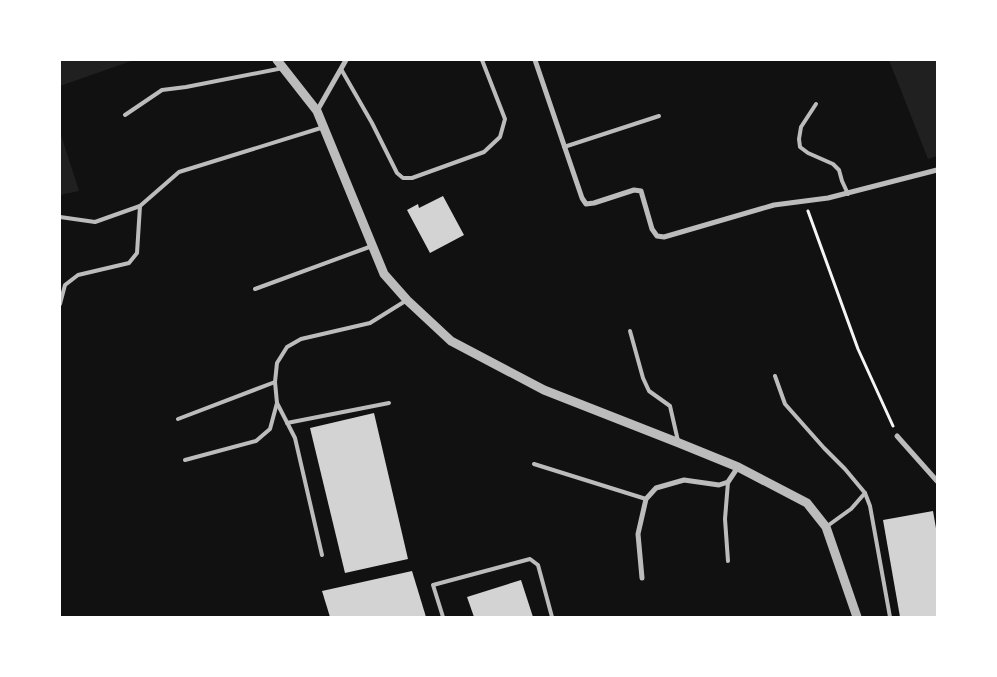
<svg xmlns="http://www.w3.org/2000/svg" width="997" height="677" font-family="'IBM Plex Sans',sans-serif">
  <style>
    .green { fill: #202020 }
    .building { fill: #d3d3d3 }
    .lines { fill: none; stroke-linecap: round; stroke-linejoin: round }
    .path { stroke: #f5f5f5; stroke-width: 3 }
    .service { stroke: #bcbcbc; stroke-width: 4 }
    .minor { stroke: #bcbcbc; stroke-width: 5 }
    .tertiary { stroke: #bcbcbc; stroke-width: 9 }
  </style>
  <rect width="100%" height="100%" fill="#111"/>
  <g class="green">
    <path d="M60 60H134L60 86Z"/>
    <path d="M889 60H937V156L928 159Z"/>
    <path d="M60 132 79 191 60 195Z"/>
  </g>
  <g class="building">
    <path d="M443 196 464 235 430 253 407 210 418 204 419 208Z"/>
    <path d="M374 413 408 559 345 573 310 428Z"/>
    <path d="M933 511 937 534V617H900L883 520Z"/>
    <path d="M412 571 426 617H330L322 591Z"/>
    <path d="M521 580 533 617H474L467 597Z"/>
  </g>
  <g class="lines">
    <path class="path" d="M808 211 858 349 893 426"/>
    <g class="service">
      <path d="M341 69 372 123 397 173 403 178H412L484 152 500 137 505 119 482 60"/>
      <path d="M816 104 801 127 799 139 800 147 808 153 833 164 839 170 842 181 848 194"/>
      <path d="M125 115 162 90 186 87 283 68"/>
      <path d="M564 147 659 116"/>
      <path d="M60 217 95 222 140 206 179 172 324 127"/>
      <path d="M255 289 372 246"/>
      <path d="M60 304 65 285 78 275 129 263 137 253 140 206"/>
      <path d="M630 331 643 378 649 391 670 406 678 441"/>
      <path d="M775 376 785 404 824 448 845 469 865 493 851 509 826 527"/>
      <path d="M277 403 295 438 322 555"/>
      <path d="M178 419 275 382"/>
      <path d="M287 423 389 403"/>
      <path d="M185 460 256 441 270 429 277 403 275 382 277 363 287 347 301 339 370 323 407 300"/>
      <path d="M534 464 646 499"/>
      <path d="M728 482 725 519 728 561"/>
      <path d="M865 493 870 506 890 617"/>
      <path d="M443 617 433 585 530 559 538 565 552 617"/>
    </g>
    <g class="minor">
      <path d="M535 60 582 198 586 204 594 203 634 190 641 191 652 229 657 236 664 237 774 205 828 198 937 170"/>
      <path d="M317 111 346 60"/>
      <path d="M897 436 937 481"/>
      <path d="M642 578 638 534 646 499 656 488 684 480 719 485 728 482 738 467"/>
    </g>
    <path class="tertiary" d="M277 60 317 111 384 274 407 300 451 341 544 390 679 443 738 467 807 503 826 527 857 617"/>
  </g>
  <rect width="997" height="677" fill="none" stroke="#ffffff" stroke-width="122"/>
</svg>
